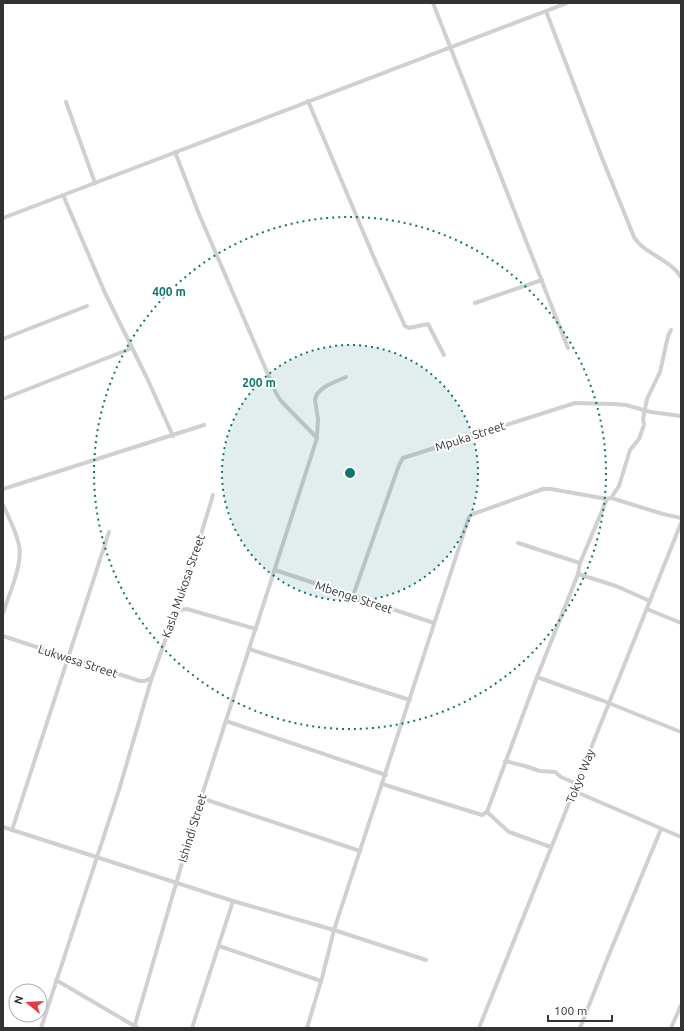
<svg xmlns="http://www.w3.org/2000/svg" width="684" height="1031" font-family="Ubuntu,sans-serif">
  <style>
    .lines { fill: none; stroke-linecap: round; stroke-linejoin: round }
    .minor { stroke: #d0d0d0; stroke-width: 4 }
    .ring { fill: none; stroke: #0f766e; stroke-width: 2; stroke-dasharray: 2 4 }
    .labels { text-anchor: middle; dominant-baseline: central; stroke-width: 4; stroke-linejoin: round; paint-order: stroke }
    .street-label { font-size: 12px; fill: #333; stroke: #fff }
    .centre { fill: #0f766e; stroke: #fff; stroke-width: 2 }
    .ring-label { font-size: 12px; text-anchor: middle; font-weight: bold; fill: #0f766e; stroke: #fff; stroke-width: 4; stroke-linejoin: round; paint-order: stroke }
  </style>
  <rect width="100%" height="100%" fill="#fff"/>
  <g class="lines">
    <g class="minor">
      <path d="M433 3 568 348"/>
      <path d="M546 11 602 158 634 237C643 253 670 259 681 277"/>
      <path d="M308 101 375 260 405 326 409 328 428 324 444 355"/>
      <path d="M66 102 95 183"/>
      <path d="M63 195 105 293 147 378 173 436"/>
      <path d="M3 218 567 3"/>
      <path d="M475 303 542 280"/>
      <path d="M3 339 87 306"/>
      <path d="M3 399 132 348"/>
      <path d="M317 437 318 419 315 400 317 394 322 389 328 385 346 377"/>
      <path d="M3 489 204 425"/>
      <path d="M611 498 619 486 630 450 639 439 644 425 643 419 647 399 660 372 668 336 671 330"/>
      <path d="M3 505C9 518 16 531 19 545 23 565 9 594 3 613"/>
      <path d="M518 543 580 563"/>
      <path d="M275 570 434 623"/>
      <path d="M578 574 616 586 650 601"/>
      <path d="M353 596 399 465 403 458 575 403 614 404 626 405 651 412 681 416"/>
      <path d="M647 609 681 623"/>
      <path d="M178 610 187 609 256 629"/>
      <path d="M3 636 140 681H145L151 678"/>
      <path d="M249 649 410 700"/>
      <path d="M537 677 601 700 681 732"/>
      <path d="M226 721 386 775"/>
      <path d="M505 761 525 766 540 771 555 772 561 777 577 784"/>
      <path d="M382 784 482 815 487 812 537 677 578 574 580 563 607 499"/>
      <path d="M574 791 681 837"/>
      <path d="M201 798 360 851"/>
      <path d="M487 812 509 832 551 847"/>
      <path d="M3 827 233 901 334 930 426 960"/>
      <path d="M12 830 109 532"/>
      <path d="M219 946 321 981"/>
      <path d="M56 980 138 1028"/>
      <path d="M41 1028 119 790 152 677 174 616 178 610 213 495"/>
      <path d="M134 1028 201 798 317 438 281 401 276 393 199 214 175 152"/>
      <path d="M192 1028 233 901"/>
      <path d="M307 1028 322 978 334 930 469 517 473 514 543 489H551L607 499 611 498 663 514 681 518"/>
      <path d="M479 1028 681 523"/>
      <path d="M580 1028 608 957 661 829"/>
      <path d="M671 1028 681 1005"/>
    </g>
  </g>
  <circle cx="350" cy="473" r="128" fill="#0f766e" fill-opacity=".12"/>
  <g class="ring">
    <circle cx="350" cy="473" r="128"/>
    <circle cx="350" cy="473" r="256"/>
  </g>
  <g class="labels">
    <g class="street-label">
      <text transform="translate(470 436) rotate(-18)">Mpuka Street</text>
      <text transform="translate(183 586) rotate(-71)">Kasla Mukosa Street</text>
      <text transform="translate(354 597) rotate(18)">Mbenge Street</text>
      <text transform="translate(78 661) rotate(18)">Lukwesa Street</text>
      <text transform="translate(580 776) rotate(-68)">Tokyo Way</text>
      <text transform="translate(192 828) rotate(-73)">Ishindi Street</text>
    </g>
  </g>
  <circle cx="350" cy="473" r="6" class="centre"/>
  <g class="ring-label">
    <text x="169" y="296">400 m</text>
    <text x="259" y="387">200 m</text>
  </g>
  <rect width="684" height="1031" fill="none" stroke="#333333" stroke-width="8"/>
  <g transform="translate(28 1003) rotate(288)"><circle r="19" fill="#ffffff" stroke="#adadad"/>
  <path d="M0-3L7 15L0 10L-7 15Z" fill="#e63946"/>
  <text y="-6" font-size="11" font-weight="bold" text-anchor="middle" fill="#333333">N</text>
  </g>
  <path d="M548 1015v6h64v-6" fill="none" stroke="#333333" stroke-width="2"/>
  <text x="554" y="1015" font-size="12" fill="#333333" stroke="#ffffff" stroke-width="3" paint-order="stroke">100 m</text>
</svg>
